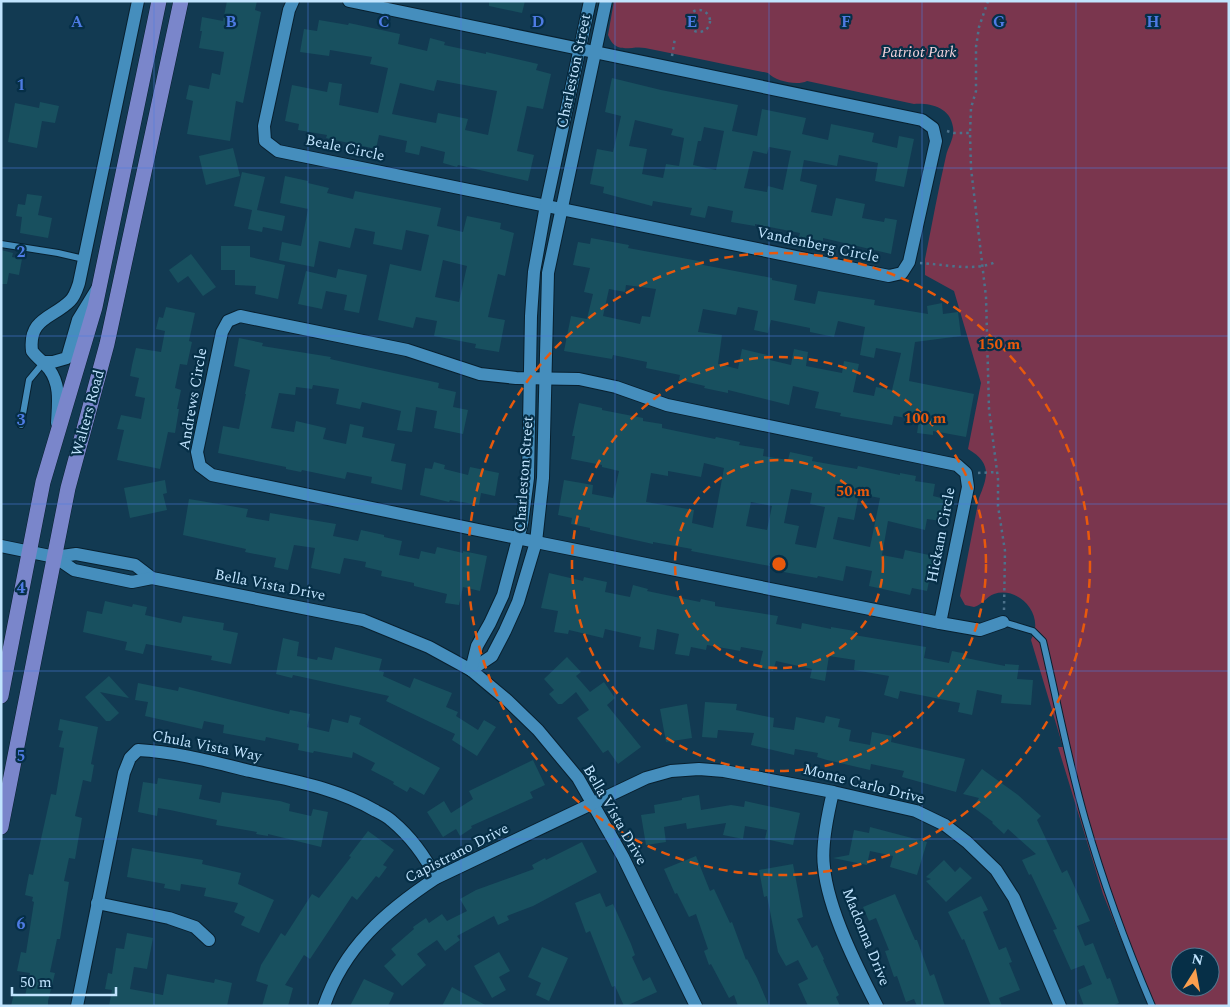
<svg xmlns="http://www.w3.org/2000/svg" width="1230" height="1007" font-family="Spectral,serif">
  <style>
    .green { fill: #7a364e; fill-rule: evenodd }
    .building { fill: #18505f; fill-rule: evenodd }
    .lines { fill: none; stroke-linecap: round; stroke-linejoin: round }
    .lane-casing { stroke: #08202f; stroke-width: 8 }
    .street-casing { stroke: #08202f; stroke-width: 14 }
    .primary-casing { stroke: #08202f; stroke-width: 16 }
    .path { stroke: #4c728b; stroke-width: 2.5; stroke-dasharray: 2.5 4; stroke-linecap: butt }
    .lane { stroke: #458ebd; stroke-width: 6 }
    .street { stroke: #458ebd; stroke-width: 12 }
    .primary { stroke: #7a86cb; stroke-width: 15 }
    .grid { fill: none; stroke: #4e7be3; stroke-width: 1; stroke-opacity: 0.55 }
    .ring { fill: none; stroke: #e8590c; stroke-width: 2.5; stroke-dasharray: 9 6 }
    .labels { text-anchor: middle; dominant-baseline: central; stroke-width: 4.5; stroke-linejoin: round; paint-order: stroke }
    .park-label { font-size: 15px; font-style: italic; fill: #f2d2db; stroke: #062f47 }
    .street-label { font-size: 15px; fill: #c1e4fe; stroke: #062f47 }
    .grid-label { font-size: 16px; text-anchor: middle; font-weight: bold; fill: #4e7be3; stroke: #062f47; stroke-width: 4.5; stroke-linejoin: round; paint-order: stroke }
    .centre { fill: #e8590c; stroke: #062f47; stroke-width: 2.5 }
    .ring-label { font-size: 15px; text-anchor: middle; font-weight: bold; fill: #e8590c; stroke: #062f47; stroke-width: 4.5; stroke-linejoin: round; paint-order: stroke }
  </style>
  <rect width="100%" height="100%" fill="#123a52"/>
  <path class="green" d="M614 1H1229V1006H1148L1103 894 1058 747H1063L1031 640C1032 637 1035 633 1035 629 1038 607 1015 587 994 594 986 597 982 605 974 607L965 605 960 596 979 498C988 476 992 463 968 449L981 383 954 291 925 275V259C932 225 938 190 946 156 948 146 955 138 953 127 950 107 930 103 914 104L807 81C797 86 775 81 768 73 727 65 686 56 645 48 636 46 626 50 618 47 613 45 610 40 608 35ZM1180 957H1210V987H1180Z"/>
  <g class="building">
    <path d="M227 1H257L255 10 261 12 243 103 236 101 230 141 187 134 193 101 186 99 189 85 209 89 212 73 220 75 224 52 199 48 202 31H200L202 17 223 21Z"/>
    <path d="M489 1H525L522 13 489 6Z"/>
    <path d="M319 20 348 25 349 23 400 34 398 44 427 51 430 38 445 42 444 45 486 54V52L538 64 536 70 551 74 543 109 527 106 517 151 534 155 528 181 458 165 457 167 443 163 445 152 421 146 419 155 405 152 407 141 379 135 376 149 326 138 327 135 298 130 299 124 285 121 292 85 327 92 329 82 342 84 339 105 378 113 388 68 370 64 372 57 330 50 329 56 300 52 304 29 317 31ZM437 80 497 91 488 135 465 130 468 119 438 113 436 123 392 114 400 83 434 91Z"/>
    <path d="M612 78 661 90 738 105 732 131 757 136 762 109 806 118 802 134 828 140 831 124 874 133 872 142 897 148 899 136 914 139 904 187 875 181 878 163 839 155 837 166 804 160 800 181 817 185 811 212 832 216 836 198 865 204 862 218 884 222 885 218 897 220 891 254 823 238V241L799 237 800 233 755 224V226L731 222 733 211 708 206 705 218 690 215 692 208 653 201 652 206 603 193 604 187 590 184 597 149 613 152 621 116 605 112ZM635 120 673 129 671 135 684 138 679 166 666 164 663 178 642 174 647 149 629 146ZM704 127 724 131 716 170 693 165 698 141H701ZM769 147 791 151 783 190 768 186 767 192 744 188 753 151 767 154Z"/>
    <path d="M40 102 59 106 55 123 42 121 37 148 8 142 15 103 39 108Z"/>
    <path d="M233 148 240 176 206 185 199 156Z"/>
    <path d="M242 172 265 177 257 210 285 216 282 231 263 227 262 232 248 229 252 210 234 206Z"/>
    <path d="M285 176 308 181V183L329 188 327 193 353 199 355 191 441 208 437 226 463 232 467 216 501 223 500 229 514 233 505 276 498 274 488 317 505 320 499 352 475 348 476 344 434 336 437 321 416 317 413 328 378 320 390 264 421 271 429 235 406 230 402 250 373 244 375 232 355 228 350 248 319 241 314 267 279 260 282 242 301 246 308 209 280 203ZM443 260 467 266 459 302 435 297Z"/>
    <path d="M27 194 42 196 38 215 52 218 48 238 20 233 22 217 16 216 18 204 25 205Z"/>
    <path d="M591 238 629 245 628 248 704 262 703 265 772 278V280L797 285 794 300 815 304 818 291 875 300 874 305 928 314 927 306 942 303 943 314 958 312 961 336 915 342 909 381 974 394 966 437 933 431V435L917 433 919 420 894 416 892 425 840 416 841 413 815 408 819 392 793 386 789 405 728 390V393L704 388 705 386 679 380 680 375 646 368 647 362 613 355 612 359 564 351 571 316 587 319 593 294 584 292 590 268 573 265 578 242 590 244ZM626 285 656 289 650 317 642 316 640 324 603 316 609 289 625 292ZM738 307 758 311 754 330 768 333 771 320 810 328V332L834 337 838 321 865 327 860 355 874 358 876 348 901 353 892 390 876 387 874 396 853 392 859 364 844 361 842 373 806 366 808 352 794 349 791 365 770 360 771 356 742 349 738 369 718 364 722 335 698 332 703 309 736 315Z"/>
    <path d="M221 246H250V257L285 265 278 299 255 294 256 286 235 285V270H221Z"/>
    <path d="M1 250 13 253 12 257 22 259 19 275 9 273 7 284H1Z"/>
    <path d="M191 254 216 287 203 296 188 276 178 283 169 270Z"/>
    <path d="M338 269 367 275 359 313 344 310 347 295 326 291 322 309 298 304 306 271 336 278Z"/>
    <path d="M166 307 195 313 189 341 192 342 187 365 180 364 175 388 181 390 177 409H179L175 433 168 432 160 469 117 460 124 430 117 429 121 415 141 419 145 398 135 396 139 378 130 376 132 365 136 348 161 352 165 331 156 329 159 317 163 318Z"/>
    <path d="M239 338 263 343 262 346 331 357 330 359 439 383 438 388 456 392 453 407 468 410 463 434 434 428 437 411 416 407 412 432 397 430 401 411 362 402 360 409 336 404 339 389 313 385 312 389 296 387 295 395 279 393 271 428 294 432 296 421 326 428 323 439 346 444 350 424 364 427 362 437 395 444 391 461 406 464 402 490 371 483 372 477 347 472 345 479 302 470 301 472 286 469V467L218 453 223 426 239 429 246 394H245L250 370 234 366Z"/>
    <path d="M579 403 602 408V410L643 418V421L662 424V428L715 439 716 437 740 442 739 445 764 449 763 456 788 460 790 452 813 457 812 461 857 469 858 466 900 475V473L916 476 915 481 935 484 933 496 945 499 941 521 927 519 925 530 888 521 882 555 903 559 905 550 934 556 927 591 912 588 910 595 869 586 872 571 846 566 843 581 818 576 817 578 789 573 774 570 775 567 691 551 692 549 653 542V544L590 530V528L571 524 572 518 558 515 564 480 593 485 592 494 613 498 619 471 602 467V465L571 459 575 436H572ZM704 463 724 468 713 528 692 523 694 510 646 502 651 473 668 476V471L701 477ZM791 489 812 493 810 504 825 507 816 548 795 544 799 526 784 523ZM859 494 880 498 870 547 833 539 838 517 854 520ZM751 502 772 506 767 530 746 526Z"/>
    <path d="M434 462 445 465 444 469 468 475 470 467 499 473 495 496 481 493 479 505 450 500 449 502 420 495 425 468 432 469Z"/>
    <path d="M165 480 167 493 163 494 167 510 130 518 124 488Z"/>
    <path d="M189 499 248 509 246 517 269 521 270 513 336 524 333 536 358 541 361 530 384 535V537L402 541 399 555 419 559 421 551 435 554 437 547 463 553V551L487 556 480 591 463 587 459 605 445 603 447 594 414 586V583L381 576 382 571 365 567 366 562 344 558 340 574 311 568 315 548 294 545 288 570 274 567 276 558 245 552 246 549 183 535Z"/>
    <path d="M549 573 583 581 584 577 607 582 605 592 630 597 633 585 648 589 647 591 700 602 701 599 715 602V606L778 616 776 624 801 629 802 623 831 629V627L855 631 854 635 926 647 924 658 949 663 952 651 967 654 966 658 1005 666V664L1019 665 1017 679 1033 680 1031 705 1001 703 1002 695 977 690 972 715 958 712 960 703 900 691 898 699 884 695 889 676 854 670 855 660 829 656 825 681 810 678 812 669 776 661 773 671 759 667 763 651 741 647 740 651 707 645 706 650 691 647 689 656 675 654 679 634 657 629 654 650 639 647 641 637 605 629 603 638 569 630 568 634 554 632 558 611 541 608Z"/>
    <path d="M105 601 132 607 133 604 147 607 145 615 181 623 183 616 224 623 223 630 238 633 231 664 211 660 212 656 146 644 143 654 125 650 127 642 83 632 87 611 102 614Z"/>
    <path d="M283 638 299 642 297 656 317 660 318 657 332 660 335 647 382 659 379 671 384 672 383 676 410 688 414 678 452 693 446 707 458 712 456 716 478 730 484 720 496 727 477 756 452 740 455 734 386 701 389 696 293 675 292 678 276 674Z"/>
    <path d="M567 657 581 672 576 676 590 692 604 682 615 698 607 705 641 747 618 764 608 750 603 753 577 718 589 710 576 692 562 704H558L549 694 554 690 544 679Z"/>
    <path d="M109 676 129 698 100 692 119 713 110 721H106L85 697Z"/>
    <path d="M138 683 178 691 179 687 289 714 290 710 310 714 307 727 329 732 332 719 348 723 350 715 361 718 359 724 440 768 424 795 410 787 407 792 393 784 394 782 371 770 375 763 353 752 352 758 314 751 313 753 298 750 299 744 266 737 265 741 223 733 224 725 204 721 202 729 145 716 148 702 135 700Z"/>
    <path d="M705 702 737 704 736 710 774 718 773 727 794 730 796 717 824 723 826 716 840 719 838 727 851 730 849 741 870 745 872 732 892 736 891 742 965 759 956 792 902 777 904 771 871 764 870 770 827 760 817 757 818 753 795 749 794 755 751 745 754 733 718 730 717 738 702 737Z"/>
    <path d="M687 704 692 738 666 742 660 709Z"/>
    <path d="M60 719 98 727 91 764 94 765 91 782 83 780 75 816 82 818 75 859 69 858 64 881 69 882 60 939H57L50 972 55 973 48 1001V1006H11L14 993 25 996 30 973 17 971 21 952 26 953 34 902 32 901 33 897 25 895 29 874 33 875 51 794 56 795 64 748 59 747 63 731 58 730Z"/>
    <path d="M533 760 545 785 530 792 533 798 471 826 472 828 460 836 456 829 443 837 427 812 444 801 451 813 473 799 469 791Z"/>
    <path d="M982 769 1018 795 1041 816 1037 820 1062 873 1067 870 1090 921 1077 926 1085 946 1093 943 1107 979 1110 978 1119 1003 1112 1006H1084L1078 990 1092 984 1084 965 1071 970 1053 930 1057 929 1031 874 1029 875 1022 860 1036 854 1008 829 1004 834 992 823 993 822 973 807 979 798 963 794Z"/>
    <path d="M158 778 202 785 199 799 220 803 222 792 280 801 290 804 289 811 311 816 313 809 328 812 321 847 268 834V836L256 834 257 832 216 825 217 820 170 810 158 808 157 816 138 812 143 782 157 784Z"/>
    <path d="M699 795 701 810 731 805 744 807 745 801 800 813 793 845 765 839 767 830 745 826 743 839 723 835 726 823 687 829 686 823 664 827 666 842 646 845 641 815 655 813 654 805 682 800V798Z"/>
    <path d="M870 827 927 842 917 875 890 867 893 856 870 851 867 865 833 858 849 855 854 830 869 833Z"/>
    <path d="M368 831 394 850 383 865 387 867 379 878 376 876 357 900 352 896 310 959 304 955 285 985 293 988 288 1006H262L268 985 256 981 261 965 281 933 285 936 312 894 319 898 351 857 349 856Z"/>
    <path d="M582 842 597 872 533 906 507 916 509 920 498 925 494 916 457 936 460 940 445 951 437 940 417 954 426 965 402 986 384 966 396 955 391 949 414 929 413 927 426 918 429 923 442 914 447 921 467 911 460 899 476 890 534 869 532 865 545 858 546 860Z"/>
    <path d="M132 848 203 860 202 864 241 873 238 884 274 900 259 933 241 925 245 917 234 912 238 903 204 896 206 888 181 884 180 891 164 888 165 884 127 877Z"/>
    <path d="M696 856 710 891 714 889 730 923 732 922 746 960 747 959 757 978 769 1006H738L734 995 729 998 711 964 709 965 704 951 708 949 696 914 689 917 677 893 675 894 664 869Z"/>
    <path d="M944 860 955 872 960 867 972 878 946 902 926 881 931 879 926 877Z"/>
    <path d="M793 864 803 917 797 919 812 948 817 945 824 959 823 960 839 995 836 997 840 1006H808L798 984 808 979 798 960 786 966 778 952 767 896 764 897 759 870Z"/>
    <path d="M600 893 606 907 613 904 631 944 635 955 632 957 643 981 650 977 657 992 626 1006H624L615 986 612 987 590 931 586 933 575 903Z"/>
    <path d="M895 894 915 940H917L930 976 934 974 945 1006H917L914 999 906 1002 897 976 894 977 885 951 889 950 876 918 869 921 863 907Z"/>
    <path d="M981 896 988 910 983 912 999 950 1006 947 1012 962 1009 963 1020 990 999 998 1002 1006H991L964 939 962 940 948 912Z"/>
    <path d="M127 933 153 938 147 969 134 967 130 989 163 995 167 974 214 983 215 979 232 983 227 1006H109L112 990 105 989 108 973 112 974 116 948 124 949Z"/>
    <path d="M542 947 568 958 549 1001 536 995 541 983 528 977Z"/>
    <path d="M499 952 510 971 499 977 506 990 492 998 474 966Z"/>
    <path d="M364 979 394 993 388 1006H350Z"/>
    <path d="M452 987 487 1006H442Z"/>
  </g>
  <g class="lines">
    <g class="lane-casing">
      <g id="lane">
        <path d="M1 244 58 253 84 259"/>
        <path d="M21 425 29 380 44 362"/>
        <path d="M1003 622 1033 631 1043 641C1057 700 1068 760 1085 819 1103 882 1126 945 1152 1006"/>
      </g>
    </g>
    <g class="street-casing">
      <g id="street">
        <path d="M293 1 289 10 264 126 265 141 278 151 889 276 902 273 909 262 936 141 933 128 922 120 349 1"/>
        <path d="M240 316 407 350 480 374 516 378 579 379 616 387 667 405 957 465 966 473 968 487 940 623 546 544 212 475 200 466 197 452 222 332 228 321Z"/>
        <path d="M44 362H53L67 358 78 320 97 289"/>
        <path d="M57 423C58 404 61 385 49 369 44 362 37 358 32 351 28 318 53 318 70 301 75 296 77 289 79 283L138 1"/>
        <path d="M1 546 55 557 76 554 135 565 152 578 363 620 429 647 471 670 507 700 538 730 578 778 623 857 696 1006"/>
        <path d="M55 557 74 570 132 582 152 578"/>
        <path d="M940 623 980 630 1003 622"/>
        <path d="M471 670 492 656 505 631 518 602 536 542 543 478 548 273 606 1"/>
        <path d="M471 670 477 646 490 623 503 595 522 524 528 478 531 316 534 272 546 205 590 1"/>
        <path d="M833 792C828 813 821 846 824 867 828 910 857 967 877 1006"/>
        <path d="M97 903 169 918 195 927 209 940"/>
        <path d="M77 1006 124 773 130 758 138 750C176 752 213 762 250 771 294 781 337 788 376 811 382 814 388 817 392 821 411 837 425 856 436 878"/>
        <path d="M324 1006C344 947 386 911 436 878L646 778 671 771 699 769 724 771 833 792 916 811 945 825 967 842 996 870 1014 898 1060 1006"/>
      </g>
    </g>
    <g class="primary-casing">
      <g id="primary">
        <path d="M1 696 43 482 95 307 159 1"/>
        <path d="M1 827 68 488 107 344 181 1"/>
      </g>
    </g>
    <g class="path">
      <path d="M988 1 979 27 976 47V91L971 108 970 133 971 168 986 297 989 409 998 479V506L1005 551 1004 610"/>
      <circle cx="699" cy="21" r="11"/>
      <path d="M672 56 675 38"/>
      <path d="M947 131 954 133H970"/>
      <path d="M920 263C941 264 977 272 995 262"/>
      <path d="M978 473 997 472"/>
    </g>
    <use href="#lane" class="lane"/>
    <use href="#street" class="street"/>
    <use href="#primary" class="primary"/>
  </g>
  <path class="grid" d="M154 1V1006M308 1V1006M461 1V1006M615 1V1006M769 1V1006M922 1V1006M1076 1V1006M1 168H1229M1 336H1229M1 504H1229M1 671H1229M1 839H1229"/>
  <g class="ring">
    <circle cx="779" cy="564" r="104"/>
    <circle cx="779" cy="564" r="207"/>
    <circle cx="779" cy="564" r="311"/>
  </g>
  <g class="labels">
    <g class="park-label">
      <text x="919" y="52">Patriot Park</text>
    </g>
    <g class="street-label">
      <text transform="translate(574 71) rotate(-78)">Charleston Street</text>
      <text transform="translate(345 148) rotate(12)">Beale Circle</text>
      <text transform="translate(818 245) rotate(12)">Vandenberg Circle</text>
      <text transform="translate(193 399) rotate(-80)">Andrews Circle</text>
      <text transform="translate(88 413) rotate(-75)">Walters Road</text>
      <text transform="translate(524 474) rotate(-86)">Charleston Street</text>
      <text transform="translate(941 535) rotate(-79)">Hickam Circle</text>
      <text transform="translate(270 585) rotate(11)">Bella Vista Drive</text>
      <text transform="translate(207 746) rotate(11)">Chula Vista Way</text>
      <text transform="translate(864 784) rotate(14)">Monte Carlo Drive</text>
      <text transform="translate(615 815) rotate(60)">Bella Vista Drive</text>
      <text transform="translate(457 853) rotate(-27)">Capistrano Drive</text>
      <text transform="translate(866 937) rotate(68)">Madonna Drive</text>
    </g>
  </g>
  <g class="grid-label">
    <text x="77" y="27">A</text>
    <text x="231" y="27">B</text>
    <text x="384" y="27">C</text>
    <text x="538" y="27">D</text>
    <text x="692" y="27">E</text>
    <text x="846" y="27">F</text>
    <text x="999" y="27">G</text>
    <text x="1153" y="27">H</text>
    <text x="21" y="90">1</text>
    <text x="21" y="257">2</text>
    <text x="21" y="425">3</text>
    <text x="21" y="593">4</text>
    <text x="21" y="761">5</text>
    <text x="21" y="929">6</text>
  </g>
  <circle cx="779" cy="564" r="8" class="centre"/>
  <g class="ring-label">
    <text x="999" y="349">150 m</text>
    <text x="925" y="423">100 m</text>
    <text x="853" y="496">50 m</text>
  </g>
  <rect width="1230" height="1007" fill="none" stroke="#c1e4fe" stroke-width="5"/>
  <g transform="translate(1195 972) rotate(11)"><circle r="24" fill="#062f47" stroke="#517790"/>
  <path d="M0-4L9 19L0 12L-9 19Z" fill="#fa9f4e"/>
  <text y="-8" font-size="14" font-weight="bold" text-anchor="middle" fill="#c1e4fe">N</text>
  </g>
  <path d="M12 987v8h104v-8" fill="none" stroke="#c1e4fe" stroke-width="2.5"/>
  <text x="20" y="987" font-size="15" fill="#c1e4fe" stroke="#062f47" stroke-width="4" paint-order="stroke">50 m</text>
</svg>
